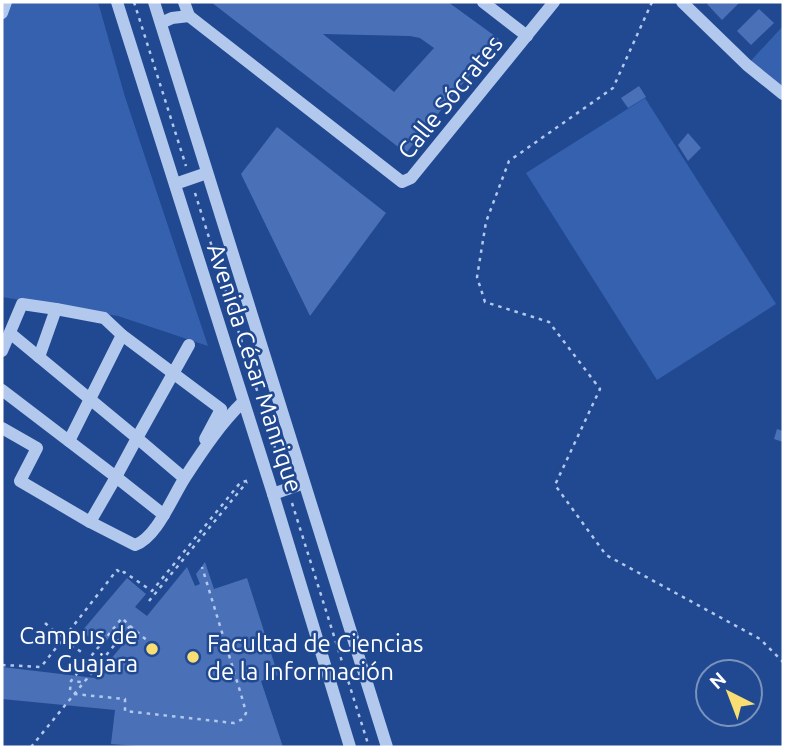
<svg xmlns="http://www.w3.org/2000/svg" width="785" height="749" font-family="Ubuntu,sans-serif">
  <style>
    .green { fill: #3561ae }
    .building { fill: #4a71b8; fill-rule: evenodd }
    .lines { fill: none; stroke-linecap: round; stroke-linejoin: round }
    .path { stroke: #b3c8ed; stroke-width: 2.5; stroke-dasharray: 3.5 5; stroke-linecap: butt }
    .minor { stroke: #b3c8ed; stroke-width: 12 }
    .poi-dot { fill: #f9de74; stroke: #214991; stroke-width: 2.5 }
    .labels { text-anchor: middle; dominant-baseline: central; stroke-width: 5; stroke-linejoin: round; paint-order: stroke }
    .street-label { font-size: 24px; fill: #fff; stroke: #214991 }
    .poi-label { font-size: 24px; fill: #fff; stroke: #214991; text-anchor: end }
  </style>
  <rect width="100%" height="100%" fill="#214991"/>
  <g class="green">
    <path d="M2 2H98L125 97 208 346 118 316 2 297Z"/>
    <path d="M783 26V94L747 65Z"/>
    <path d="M645 98 776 304 657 380 526 173Z"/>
  </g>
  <g class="building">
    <path d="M211 2H448L499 39 406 153ZM323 34 410 36 420 38 434 48 394 92Z"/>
    <path d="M710 2H740L722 20 707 4Z"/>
    <path d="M759 9 774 23 751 45 737 31Z"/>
    <path d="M639 86 646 97 628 108 621 98Z"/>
    <path d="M277 127 386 213 310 316 241 174Z"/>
    <path d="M688 133 701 148 688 161 678 145Z"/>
    <path d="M777 429 783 431V442L774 439Z"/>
    <path d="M205 562 214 589 247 578 278 675 261 681 283 747H150L111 744 115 710 2 699V667L95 678 125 642 114 632 101 647 82 631 127 578 146 594 135 607 147 616 187 567 195 586 200 584 196 574Z"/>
  </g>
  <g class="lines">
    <g class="path">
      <path d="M134 2 186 166"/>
      <path d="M652 2 613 88 509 161 486 222 477 277 485 302 549 322 600 389 555 485 606 555 760 639 783 662"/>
      <path d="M195 193 277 454"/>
      <path d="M292 503 369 747"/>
      <path d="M149 601 247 482"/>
      <path d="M45 623 69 644 83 653"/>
      <path d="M130 626 156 648"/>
      <path d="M2 665 41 667 117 570 122 574 124 572 152 591 240 483 249 480"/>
      <path d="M70 690 71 681"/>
      <path d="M74 694 125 699V711L234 723 243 719 246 713 243 701 202 567"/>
      <path d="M31 747 130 626 122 618 71 681 81 682"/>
    </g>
    <g class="minor">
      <path d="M117 2 273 494 350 747"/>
      <path d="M154 2 387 747"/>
      <path d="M184 2 189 16"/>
      <path d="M483 2 527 36"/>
      <path d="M682 2 747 65 783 94"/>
      <path d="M2 13 6 2"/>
      <path d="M189 16 402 182 411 178 554 2"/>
      <path d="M161 23 172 18 189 16"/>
      <path d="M175 184 207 173"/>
      <path d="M56 309 104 318 122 335 221 409 205 439"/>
      <path d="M10 333 39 357"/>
      <path d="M2 351 22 304 56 309 39 357 137 438 116 477 2 390"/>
      <path d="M2 428 37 448 20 481 90 522 135 545C157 538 173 495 186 476 203 450 221 423 243 402"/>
      <path d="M69 441 122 335"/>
      <path d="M184 478 137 438 189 345"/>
      <path d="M273 494 304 483"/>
      <path d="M90 522 116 477 164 515"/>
    </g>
  </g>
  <g class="poi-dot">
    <circle cx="152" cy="649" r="7"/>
    <circle cx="193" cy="657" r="7"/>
  </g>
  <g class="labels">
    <g class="street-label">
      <text transform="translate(450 97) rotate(-51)">Calle Sócrates</text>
      <text transform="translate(255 368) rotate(72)">Avenida César Manrique</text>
    </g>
    <g class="poi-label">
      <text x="138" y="635">Campus de<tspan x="138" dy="28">Guajara</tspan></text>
      <text x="207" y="643" text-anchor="start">Facultad de Ciencias<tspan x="207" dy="28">de la Información</tspan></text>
    </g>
  </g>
  <rect width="785" height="749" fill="none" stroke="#ffffff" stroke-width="7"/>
  <g transform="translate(729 693) rotate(318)"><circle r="33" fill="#214991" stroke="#7a92bd" stroke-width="2"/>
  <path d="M0-5L12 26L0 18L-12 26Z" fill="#f9de74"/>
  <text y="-10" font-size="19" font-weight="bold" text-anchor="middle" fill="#ffffff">N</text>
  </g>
</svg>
